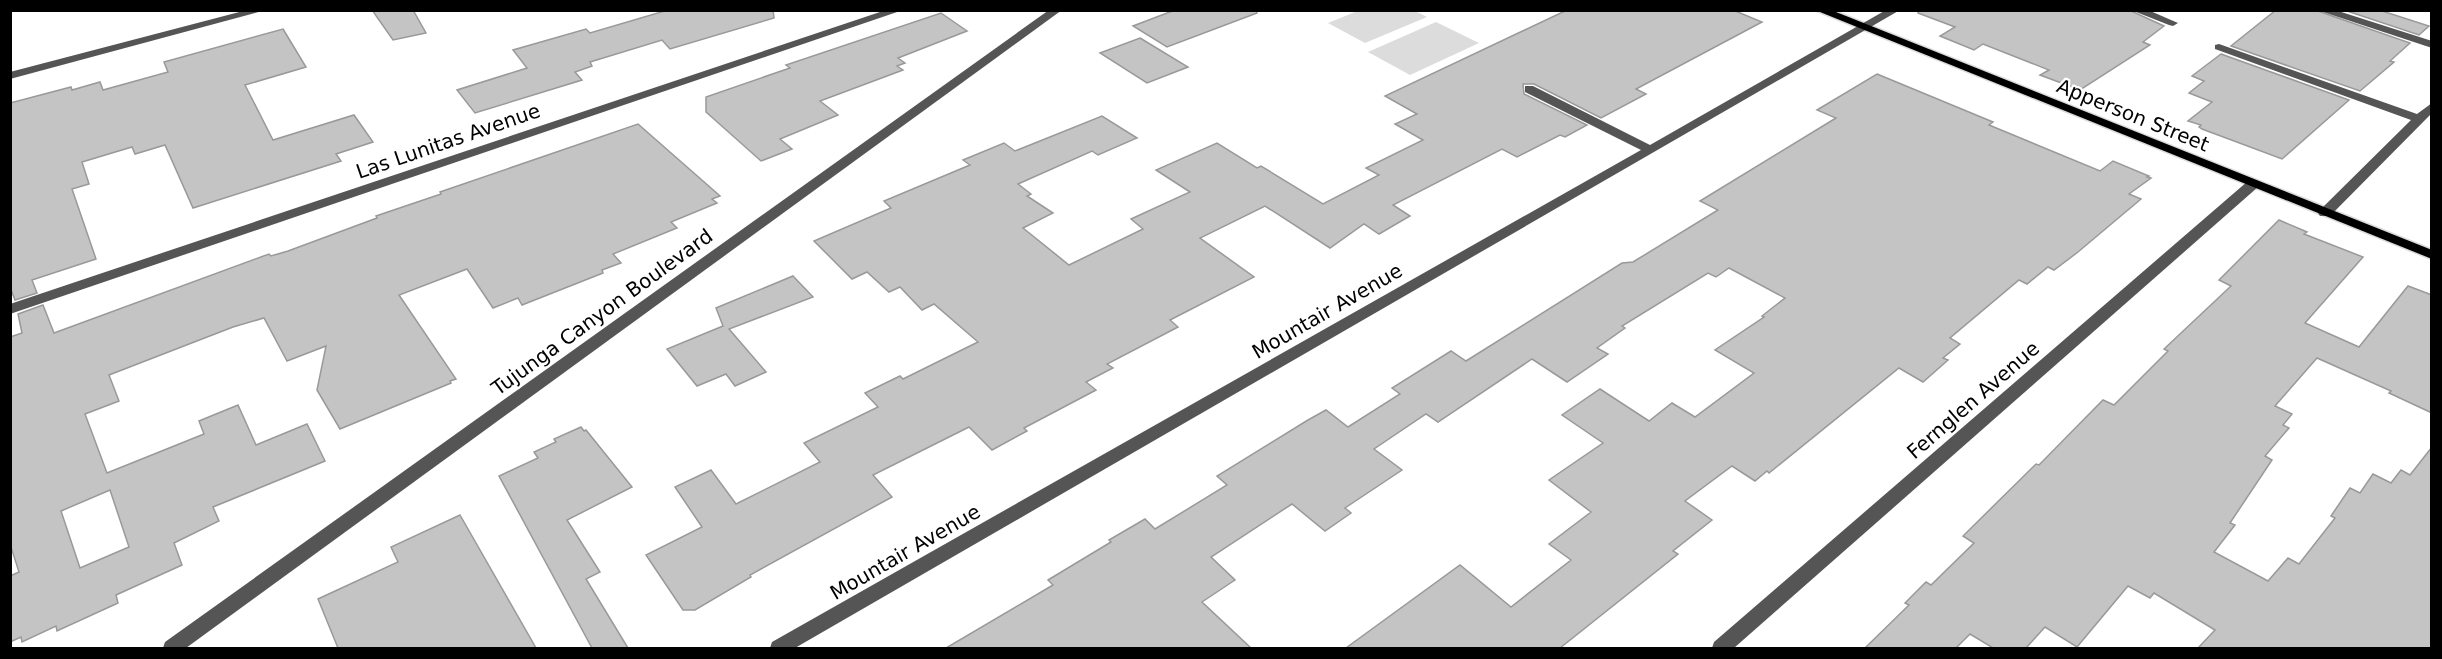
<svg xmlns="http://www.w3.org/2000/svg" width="2442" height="659" font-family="'DejaVu Sans',sans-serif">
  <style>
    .green { fill: #dcdcdc }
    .building { fill: #c4c4c4; stroke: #999; stroke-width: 1.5; fill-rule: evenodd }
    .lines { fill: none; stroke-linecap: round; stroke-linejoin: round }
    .major-casing { stroke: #dbdbdb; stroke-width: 3 }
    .minor { fill: #555; fill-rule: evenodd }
    .major { fill: #000; fill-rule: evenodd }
    .labels { text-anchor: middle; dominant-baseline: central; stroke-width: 4.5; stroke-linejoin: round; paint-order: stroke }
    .street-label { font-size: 20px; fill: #000; stroke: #fff }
  </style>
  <rect width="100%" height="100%" fill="#fff"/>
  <g class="green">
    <path d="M1360 10 1415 11 1427 17 1365 43 1328 23Z"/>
    <path d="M1436 22 1479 43 1410 75 1368 52Z"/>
  </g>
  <g class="building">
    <path d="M372 10H413L426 33 393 40Z"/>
    <path d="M668 10H773L774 18 670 49 662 40 590 62 592 66 575 72 582 80 475 113 457 90 527 68 513 50 586 29 590 33Z"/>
    <path d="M1175 10H1256L1257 13 1167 47 1133 26Z"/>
    <path d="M1567 10H1733L1762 22 1636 89 1646 94 1601 118 1534 84H1523L1524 94 1587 125 1565 137 1560 135 1517 157 1502 149 1393 205 1410 216 1379 234 1364 224 1330 248 1265 206 1200 238 1254 277 1170 320 1178 327 1107 364 1113 368 1086 382 1096 390 1024 428 1027 431 992 450 969 427 873 475 892 497 750 575 751 577 695 610H683L646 555 702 527 675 487 711 470 736 504 820 462 804 443 878 407 865 393 900 376 903 379 978 342 934 304 922 310 900 287 889 292 867 272 852 279 814 241 891 208 884 201 970 165 963 160 1004 143 1015 151 1102 116 1137 138 1098 155 1092 151 1018 184 1031 194 1027 196 1053 213 1023 228 1069 265 1143 229 1131 219 1190 192 1156 170 1217 143 1257 168 1261 166 1323 204 1379 175 1366 168 1423 140 1395 124 1417 114 1385 96Z"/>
    <path d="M1919 10H2129L2164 26 2143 42 2150 45 2080 90 2040 75 2049 70 1983 44 1974 50 1940 36 1955 27 1918 13Z"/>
    <path d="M2276 10H2315L2410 43 2390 61 2394 62 2360 91 2231 46Z"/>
    <path d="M2344 10H2379L2429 26 2419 35Z"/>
    <path d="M941 13 967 31 898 58 905 63 897 66 903 70 820 101 838 115 780 139 792 149 761 161 706 112V97L790 68 786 65Z"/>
    <path d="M283 29 306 67 245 85 273 140 354 115 373 142 336 154 341 161 193 208 165 145 135 154 132 147 82 162 89 184 72 189 96 259 32 280 37 293 15 300 10 287V103L71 87 72 90 100 82 103 90 168 72 164 62Z"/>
    <path d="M1140 38 1188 67 1147 83 1100 53Z"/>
    <path d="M2221 54 2349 100 2282 159 2202 129 2199 127 2201 125 2188 121 2212 102 2189 93 2204 81 2192 76Z"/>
    <path d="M1877 74 1993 122 1989 125 2100 171 2113 161 2149 176 2147 177 2151 178 2129 194 2141 199 2078 252 2054 270 2048 267 2027 284 2019 280 1950 338 1960 344 1943 358 1948 360 1923 382 1899 368 1769 473 1767 471 1755 481 1732 466 1685 501 1712 520 1673 551 1678 554 1560 648H1346L1460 565 1511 607 1571 560 1549 544 1591 512 1549 480 1603 443 1562 415 1600 389 1649 421 1672 403 1695 417 1754 373 1715 350 1764 317 1762 316 1785 298 1729 268 1716 277 1708 273 1622 326 1625 328 1597 348 1608 354 1567 382 1532 359 1438 422 1426 414 1374 449 1402 470 1345 508 1351 513 1325 531 1292 504 1211 557 1235 580 1202 602 1251 648H946L1053 585 1048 580 1111 542 1109 540 1145 519 1155 529 1227 485 1217 476 1308 420 1326 410 1348 427 1400 394 1392 388 1451 351 1466 361 1622 263 1633 262 1718 210 1700 201 1836 118 1817 110Z"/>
    <path d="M638 124 720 196 712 199 717 203 671 222 677 228 613 254 621 263 602 270 603 273 522 305 518 298 493 308 467 269 399 295 456 379 450 381 451 383 340 429 317 390 326 346 287 361 264 318 233 327 109 375 119 401 85 414 107 473 204 434 199 421 238 405 256 445 307 424 325 461 213 507 219 521 174 543 182 565 116 595 118 603 57 631 56 626 22 642 21 637 10 642V576L19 572 10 544V337L22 333 18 314 43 305 54 333 269 254 271 256 288 251 377 218 376 216 441 194 440 192ZM110 490 129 547 80 568 61 511Z"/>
    <path d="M2279 220 2307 232 2304 234 2363 257 2305 323 2359 347 2408 286 2432 295V413L2389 393 2391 391 2317 358 2275 406 2292 414 2283 425 2289 428 2265 456 2272 460 2230 523 2235 525 2214 552 2268 581 2288 558 2299 564 2335 518 2331 516 2350 488 2360 493 2373 474 2391 483 2401 470 2410 475 2432 447V648H2198L2215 630 2154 593 2150 598 2128 586 2077 647 2045 627 2026 648H1993L1970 634 1956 648H1865L1909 605 1905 603 1926 582 1931 585 1974 543 1963 536 2036 464 2039 465 2103 400 2114 405 2168 351 2164 349 2231 286 2219 280Z"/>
    <path d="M793 276 813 297 729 329 766 372 735 386 726 374 697 386 667 349 723 326 716 308Z"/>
    <path d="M581 427 584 431 586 430 632 487 567 520 600 572 586 579 628 648H592L499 476 538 458 534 452 556 442 554 439Z"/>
    <path d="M460 515 536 648H338L318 599 398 562 391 547Z"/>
  </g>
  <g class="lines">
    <g class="major-casing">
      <path id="major" d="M1815 10H1831L2432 250V259Z"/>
    </g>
    <g class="minor">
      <path d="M247 10H266L10 79V72Z"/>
      <path d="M886 10H903L10 314V304Z"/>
      <path d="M1049 10H1062L186 648H163L165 642Z"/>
      <path d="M1886 10H1900L795 648H770L772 642 1641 150 1525 92V86H1533L1650 145Z"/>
      <path d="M2131 10H2148L2178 23 2173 26 2169 25Z"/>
      <path d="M2317 10H2335L2432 41V48Z"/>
      <path d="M2219 44 2417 114 2432 103V113L2330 216H2320L2318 213 2320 210 2411 120 2215 49V45Z"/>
      <path d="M2253 180 2258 181 2260 184 2258 187 1734 648H1712L1714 642 2248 181Z"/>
    </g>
    <use href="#major" class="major"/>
  </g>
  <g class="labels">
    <g class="street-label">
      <text transform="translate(2133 115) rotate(22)">Apperson Street</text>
      <text transform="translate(448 141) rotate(-19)">Las Lunitas Avenue</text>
      <text transform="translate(1327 311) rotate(-30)">Mountair Avenue</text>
      <text transform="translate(602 312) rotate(-36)">Tujunga Canyon Boulevard</text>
      <text transform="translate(1973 400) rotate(-41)">Fernglen Avenue</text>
      <text transform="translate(905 552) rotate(-30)">Mountair Avenue</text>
    </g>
  </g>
  <rect width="2442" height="659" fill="none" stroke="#000000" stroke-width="24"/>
</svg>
